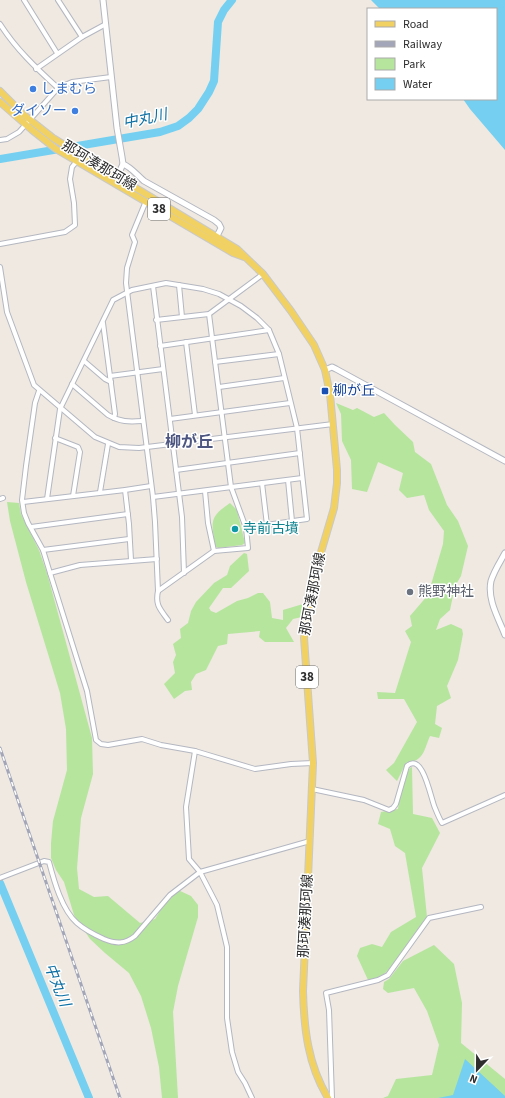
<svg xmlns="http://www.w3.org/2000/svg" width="505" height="1098" font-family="'Source Sans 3','Noto Sans JP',sans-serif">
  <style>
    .green { fill: #b6e59e }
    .water { fill: #75cff0 }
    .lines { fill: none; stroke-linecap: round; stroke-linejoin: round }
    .river { stroke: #75cff0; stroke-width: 8 }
    .minor-casing { stroke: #b4b7c1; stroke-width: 6 }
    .tertiary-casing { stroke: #b4b7c1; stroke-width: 7 }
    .primary-casing { stroke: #c9c9c9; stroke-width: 8 }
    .minor { stroke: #fff; stroke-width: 4 }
    .tertiary { stroke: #fff; stroke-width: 5 }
    .primary { stroke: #f2d163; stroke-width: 6 }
    .rail-casing { stroke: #a3a6b8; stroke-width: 3 }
    .rail { stroke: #fff; stroke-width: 1.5; stroke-dasharray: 4.5; stroke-linecap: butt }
    .shop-dot { fill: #3f7fe0; stroke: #fff; stroke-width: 1.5 }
    .transit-dot { fill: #1a4fb4; stroke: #fff; stroke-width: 1.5 }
    .culture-dot { fill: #0f9aa8; stroke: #fff; stroke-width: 1.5 }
    .worship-dot { fill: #6b7280; stroke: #fff; stroke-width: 1.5 }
    .labels { text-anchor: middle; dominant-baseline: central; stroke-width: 3; stroke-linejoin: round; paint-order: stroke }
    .shield { fill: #fff; stroke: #6d6d6d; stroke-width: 1 }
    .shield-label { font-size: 13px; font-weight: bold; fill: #2e2e2e }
    .shop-label { font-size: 14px; fill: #366cbe; stroke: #fff; text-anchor: start }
    .street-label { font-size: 14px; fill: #2e2e2e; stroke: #fff }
    .transit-label { font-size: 14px; fill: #164399; stroke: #fff; text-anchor: start }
    .culture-label { font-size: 14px; fill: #0d838f; stroke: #fff; text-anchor: start }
    .worship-label { font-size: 14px; fill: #5b616d; stroke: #fff; text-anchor: start }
    .water-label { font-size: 15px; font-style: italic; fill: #0d6fa3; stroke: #fff }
    .quarter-label { font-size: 16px; font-weight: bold; fill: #4d5680; stroke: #fff }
  </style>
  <rect width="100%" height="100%" fill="#efe9e1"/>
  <g class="green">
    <path d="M336 403 353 410 357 408 374 417 384 413 395 425 413 442 415 452 431 464 447 505 458 521 468 546 461 576 455 586 450 610 440 619 436 630 451 624 462 629 463 634 458 660 447 686 451 698 437 706 435 724 442 728 439 738 430 736C424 750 424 761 406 763L397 781 386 770 394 763 417 722 404 699H378L377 692 395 693 411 642 405 631 412 626 410 616 428 595 443 544 444 531 429 510 424 495 407 498 399 490 403 473 378 462 367 492 352 489 351 460 342 441 341 414Z"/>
    <path d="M7 502 19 503 21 514 39 550 47 573 92 738 93 774 81 818 77 868 79 889 94 897 108 896 140 923 155 919 163 906 178 890 191 896 198 905V917L178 986 173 1012 178 1098H162L159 1067 151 1028 141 996 129 973 105 953 90 939 74 915 64 882 56 870 51 858V843L53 821 67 770 66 729 60 693 26 582 10 521Z"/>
    <path d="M230 503 237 510 245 543 242 545 218 548 215 546C212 522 208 518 230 503Z"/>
    <path d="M244 553 247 554 249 571 231 588H223L209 608 211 611 216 613 237 601 248 598 258 593H263L270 602 272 618 283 620V610L303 604 302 617 293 619 286 628 294 642H265L259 637 260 631 228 634 227 644 218 646 206 670 196 674 191 682 192 690 185 691 174 699 164 684 175 673 173 662 176 655 173 644 181 638 180 629 188 623 191 611 196 602 214 583 227 575 230 566Z"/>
    <path d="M412 767 413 814 432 818 440 833 422 868 427 917 392 966C385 974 379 979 368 980L357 956 360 948 372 944 382 947 391 932 416 917 405 853 395 846 390 829 378 824 381 812 398 809C400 795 402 780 410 768Z"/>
    <path d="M434 945 454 964 462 1003 461 1043 505 1079V1098H383L388 1096 396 1079 432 1075 439 1045 427 1011 414 988 388 993 383 989 384 982 389 979 403 961Z"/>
  </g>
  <g class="water">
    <path d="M371 0H505V150L470 109 463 99H496V9H380Z"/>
    <path d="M465 1059 505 1096V1098H438L453 1095Z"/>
  </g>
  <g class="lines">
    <g class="river">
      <path d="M0 159 160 132 178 126 189 118 198 109 209 92 214 81 218 22 224 10 232 0"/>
      <path d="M0 883 89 1098"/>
    </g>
    <g class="minor-casing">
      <g id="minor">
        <path d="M24 0 57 53"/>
        <path d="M58 0 82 37"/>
        <path d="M0 24C16 49 36 68 58 88"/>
        <path d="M36 69 82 37 106 24"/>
        <path d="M0 140 7 139 19 132 58 88 72 82 111 77"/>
        <path d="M146 201 132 235 135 242 127 268 126 283 153 497 155 522 158 591C155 605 160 609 168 620"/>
        <path d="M0 244 65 232 75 225 74 203 70 179 72 167 77 161"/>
        <path d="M0 267 7 312 34 385 95 437 119 447 139 448 333 424"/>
        <path d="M179 285 182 317"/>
        <path d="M153 286 182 517 184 573"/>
        <path d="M156 320 209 314 263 274"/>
        <path d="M103 323 115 414 114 418"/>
        <path d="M186 342 195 415"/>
        <path d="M160 346 269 330"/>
        <path d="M84 361 105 379 111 382"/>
        <path d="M215 362 279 354"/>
        <path d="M110 376 163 369"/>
        <path d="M72 384 108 415C120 422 129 422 142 421"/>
        <path d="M219 387 284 378"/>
        <path d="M39 391 35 403 26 466 22 500 24 513 28 523 43 550 50 573 87 691 96 740 101 744 108 745 142 739 161 745 195 751 255 769 291 764 313 763"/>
        <path d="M170 419 290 403"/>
        <path d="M55 438 78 447 80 452 73 496"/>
        <path d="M176 470 300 453"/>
        <path d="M288 480 292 521"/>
        <path d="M262 483 267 525"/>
        <path d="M125 490 129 524 131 560"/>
        <path d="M205 491 208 523 214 551"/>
        <path d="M100 492 108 444"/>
        <path d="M153 497 302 478"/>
        <path d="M0 499 3 498"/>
        <path d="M47 499 60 409 113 300 132 290 166 283 203 289 219 294 241 306 257 318 269 330 279 354 297 428 307 519 246 528"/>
        <path d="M23 502 125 490 151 486"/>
        <path d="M31 527 128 514"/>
        <path d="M43 550 129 539"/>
        <path d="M50 573 80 565 157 559"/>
        <path d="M158 591 214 551 248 548 246 528 231 487 209 314"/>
        <path d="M195 751 186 807 189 859 200 872 217 905 227 947V1018L232 1052 238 1072 245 1083 252 1098"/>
        <path d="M312 789 364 800 389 810 393 808 396 804 407 766C423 751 431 800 435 808 437 813 439 818 442 823L505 795"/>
        <path d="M0 878 44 861 49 862C54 881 62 910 77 923 85 930 95 935 104 939 116 944 125 944 135 936L170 895 200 872 310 841"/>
        <path d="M332 1098 329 1010 326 993 378 980 388 975 429 918 481 907"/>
      </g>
    </g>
    <g class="tertiary-casing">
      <g id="tertiary">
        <path d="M103 0 117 128 122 157 123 164 117 177"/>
        <path d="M123 164C131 167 137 175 144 181L214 220 219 224 221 228 217 236"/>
        <path d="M325 370 332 367 336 369 505 461"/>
        <path d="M505 553C500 562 494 571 491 581 487 600 499 619 505 635"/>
      </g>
    </g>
    <g class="primary-casing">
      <g id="primary">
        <path d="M0 91 24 115 53 138 237 249 263 274 291 311 314 345 325 370 330 394 337 470V483L334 508 314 576 304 638 313 763 303 991C304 1029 308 1065 328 1098"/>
        <path d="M0 102 32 130 56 149 233 253 244 257"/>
      </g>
    </g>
    <use href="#minor" class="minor"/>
    <use href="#tertiary" class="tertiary"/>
    <use href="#primary" class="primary"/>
    <g class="rail-casing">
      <path id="rail" d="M0 748 120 1098"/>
    </g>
    <use href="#rail" class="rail"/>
  </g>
  <g class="shop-dot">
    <circle cx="33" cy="89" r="4"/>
    <circle cx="75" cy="111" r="4"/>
  </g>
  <rect class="transit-dot" x="321" y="387" width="8" height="8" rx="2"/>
  <circle class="culture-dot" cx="235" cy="529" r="4"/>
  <circle class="worship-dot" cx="410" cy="592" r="4"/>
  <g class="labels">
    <g class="shield">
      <rect x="148" y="198" width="22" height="22" rx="3"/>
      <rect x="296" y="666" width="22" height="22" rx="3"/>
    </g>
    <g class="shield-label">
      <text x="159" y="209">38</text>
      <text x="307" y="677">38</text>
    </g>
    <g class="shop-label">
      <text x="41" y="89">しまむら</text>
      <text x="67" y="111" text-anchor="end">ダイソー</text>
    </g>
    <g class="street-label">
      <text transform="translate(99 166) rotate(31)">那珂湊那珂線</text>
      <text transform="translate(313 594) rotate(-79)">那珂湊那珂線</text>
      <text transform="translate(306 916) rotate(-87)">那珂湊那珂線</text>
    </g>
    <g class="transit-label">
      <text x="333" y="391">柳が丘</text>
    </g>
    <g class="culture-label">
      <text x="243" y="529">寺前古墳</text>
    </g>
    <g class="worship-label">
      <text x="418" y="592">熊野神社</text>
    </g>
    <g class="water-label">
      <text transform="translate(145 119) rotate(-12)">中丸川</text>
      <text transform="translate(57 985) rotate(68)">中丸川</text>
    </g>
    <g class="quarter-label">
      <text x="189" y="442">柳が丘</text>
    </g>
  </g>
  <rect x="367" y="8" width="130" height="92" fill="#ffffff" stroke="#ababab"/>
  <rect x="375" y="21" width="20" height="6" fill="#f2d163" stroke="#ababab"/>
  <text x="403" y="28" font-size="12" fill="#2e2e2e">Road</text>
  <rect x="375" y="41" width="20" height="6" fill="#a3a6b8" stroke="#ababab"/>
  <text x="403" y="48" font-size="12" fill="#2e2e2e">Railway</text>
  <rect x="375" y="58" width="20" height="12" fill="#b6e59e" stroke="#ababab"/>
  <text x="403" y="68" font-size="12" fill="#2e2e2e">Park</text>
  <rect x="375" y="78" width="20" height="12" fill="#75cff0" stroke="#ababab"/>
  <text x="403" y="88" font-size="12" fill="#2e2e2e">Water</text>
  <g transform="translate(477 1070) rotate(202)" stroke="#ffffff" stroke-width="3" paint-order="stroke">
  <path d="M0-3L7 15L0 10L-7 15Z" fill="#2e2e2e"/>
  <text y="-6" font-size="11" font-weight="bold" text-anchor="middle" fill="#2e2e2e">N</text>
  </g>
</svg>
